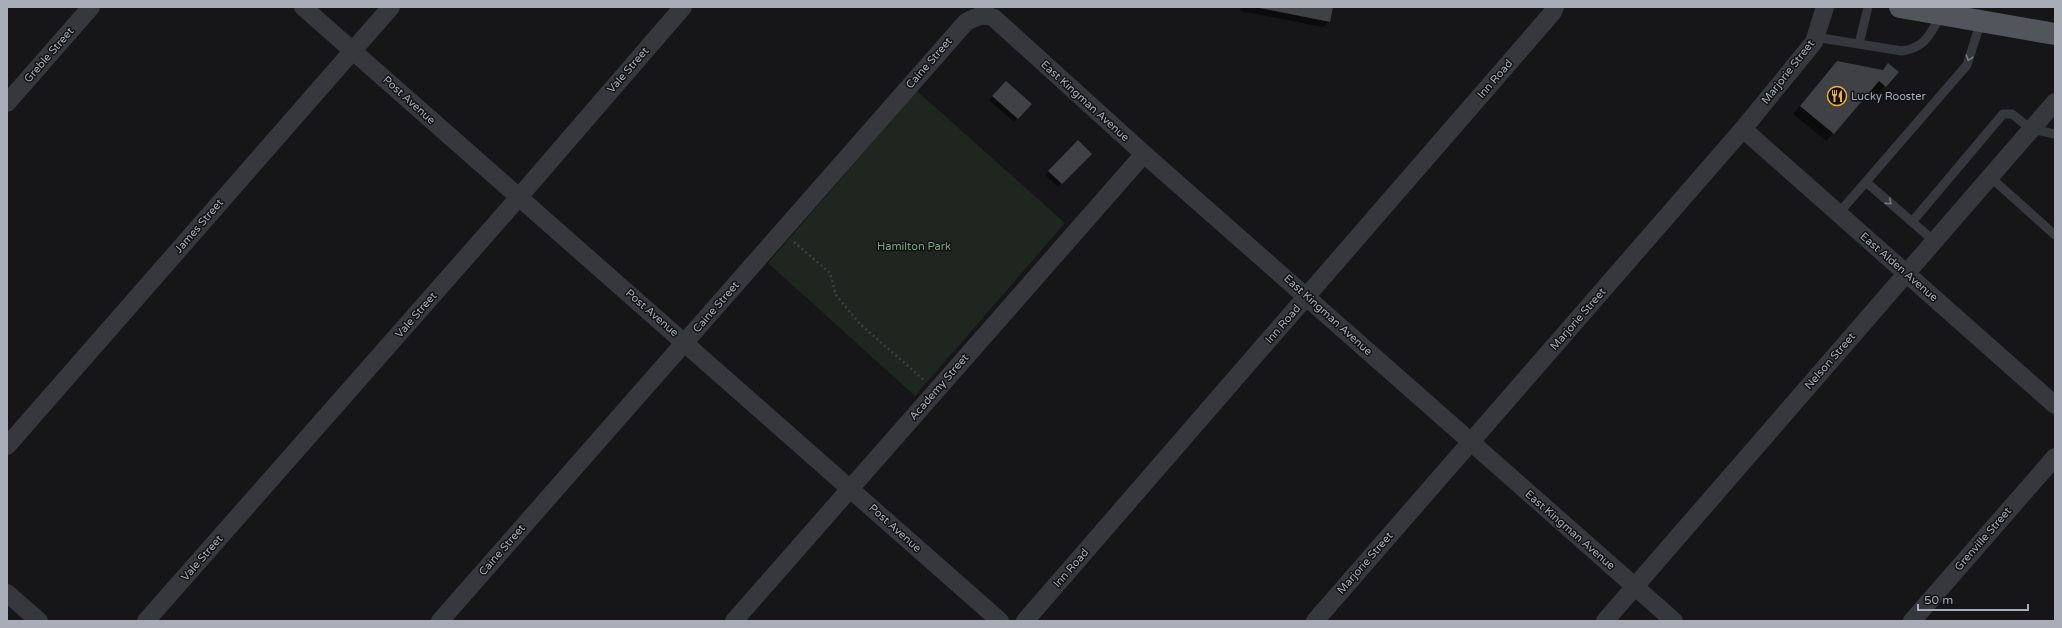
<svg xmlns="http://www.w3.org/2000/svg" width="2062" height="628" font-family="'Varela Round',sans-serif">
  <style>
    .green { fill: #1e261f }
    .shadow { fill: #0007 }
    .building { fill: #404145 }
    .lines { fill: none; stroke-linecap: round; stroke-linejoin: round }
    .path { stroke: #3d3f44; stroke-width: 2.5; stroke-dasharray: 2 3; stroke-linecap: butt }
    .lane { stroke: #37383d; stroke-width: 9 }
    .street { stroke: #37383d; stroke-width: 18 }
    .primary { stroke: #53555c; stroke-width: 22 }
    .oneway { stroke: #757881 }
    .labels { text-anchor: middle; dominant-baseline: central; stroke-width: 3; stroke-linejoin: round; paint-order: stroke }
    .street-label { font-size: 11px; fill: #a8adb8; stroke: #111113 }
    .poi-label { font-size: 11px; fill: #a8adb8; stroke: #111113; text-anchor: start }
    .park-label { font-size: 11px; fill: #7fa381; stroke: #111113 }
  </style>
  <rect width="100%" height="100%" fill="#161618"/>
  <path class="green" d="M917 91 1065 223 915 396 768 263Z"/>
  <g class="shadow">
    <path d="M1241 7H1332L1329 22 1323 27 1240 11Z"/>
    <path d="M1837 62 1882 70 1888 64 1897 72 1877 94 1871 89 1826 141 1793 114Z"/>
    <path d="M1002 86 1030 104 1014 122 989 100Z"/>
    <path d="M1078 142 1090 154 1058 187 1045 175Z"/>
  </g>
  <g class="building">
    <path d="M1255 7H1333L1330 22Z"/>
    <path d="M1837 61 1883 70 1888 63 1899 72 1886 87 1879 81 1834 134 1800 106Z"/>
    <path d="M1006 81 1032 104 1018 119 992 96Z"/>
    <path d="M1078 140 1092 154 1062 184 1048 171Z"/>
  </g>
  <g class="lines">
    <path class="path" d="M794 242 830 273 836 295 860 324 925 381"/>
    <g class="lane">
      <path d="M1815 37 1902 51C1927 47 1929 34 1942 14"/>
      <path d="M1859 44 1868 7"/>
      <path d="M1989 176 2055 235"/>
      <path d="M1866 182 1933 240"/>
      <path d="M1838 214 1967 65 1981 21"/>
      <path d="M1912 222 2003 114H2012L2031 129 2055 134"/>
    </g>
    <g class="street">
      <path d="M303 7 1000 621"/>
      <path d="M7 103 91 7"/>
      <path d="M1743 129 2055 405"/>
      <path d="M7 446 391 7"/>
      <path d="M7 593 39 621"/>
      <path d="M146 621 506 212 683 7"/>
      <path d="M440 621 966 22C976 17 983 13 994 18L1144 154 1674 621"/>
      <path d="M734 621 1144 154"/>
      <path d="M1025 621 1553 12 1555 7"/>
      <path d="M1315 621 1743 129 1814 42 1825 7"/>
      <path d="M1605 621 2055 102"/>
      <path d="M1912 621 2055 457"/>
    </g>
    <path class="primary" d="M1900 7 2055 34"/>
  </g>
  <defs><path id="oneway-chevron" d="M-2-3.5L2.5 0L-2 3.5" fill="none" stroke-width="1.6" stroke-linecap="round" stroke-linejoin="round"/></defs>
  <g class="oneway">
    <use href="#oneway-chevron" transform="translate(1969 58) rotate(108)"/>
    <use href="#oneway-chevron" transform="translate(1889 202) rotate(41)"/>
  </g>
  <defs>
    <g id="restaurant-ring" transform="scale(1)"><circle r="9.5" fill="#111113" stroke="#f2b134" stroke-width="1.5"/><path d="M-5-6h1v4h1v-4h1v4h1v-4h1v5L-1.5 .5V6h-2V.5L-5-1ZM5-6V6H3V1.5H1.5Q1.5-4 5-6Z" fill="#f2b134"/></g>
  </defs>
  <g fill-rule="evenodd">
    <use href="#restaurant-ring" x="1837" y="96"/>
  </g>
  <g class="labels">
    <g class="street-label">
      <text transform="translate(49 55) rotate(-49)">Greble Street</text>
      <text transform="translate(929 63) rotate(-49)">Caine Street</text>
      <text transform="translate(628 70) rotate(-49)">Vale Street</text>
      <text transform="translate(1788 72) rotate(-52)">Marjorie Street</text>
      <text transform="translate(1495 79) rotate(-49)">Inn Road</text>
      <text transform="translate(409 100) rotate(42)">Post Avenue</text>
      <text transform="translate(1085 101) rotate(42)">East Kingman Avenue</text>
      <text transform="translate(199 226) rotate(-49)">James Street</text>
      <text transform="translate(1899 267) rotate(41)">East Alden Avenue</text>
      <text transform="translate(716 307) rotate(-49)">Caine Street</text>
      <text transform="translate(652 313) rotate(41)">Post Avenue</text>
      <text transform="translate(416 315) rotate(-49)">Vale Street</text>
      <text transform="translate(1328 315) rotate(42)">East Kingman Avenue</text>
      <text transform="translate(1578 319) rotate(-49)">Marjorie Street</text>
      <text transform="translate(1283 324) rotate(-49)">Inn Road</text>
      <text transform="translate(1830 361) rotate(-49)">Nelson Street</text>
      <text transform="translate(939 387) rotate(-49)">Academy Street</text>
      <text transform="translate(895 528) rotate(42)">Post Avenue</text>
      <text transform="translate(1570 530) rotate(41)">East Kingman Avenue</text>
      <text transform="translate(1983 539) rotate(-49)">Grenville Street</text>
      <text transform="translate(502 550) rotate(-49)">Caine Street</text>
      <text transform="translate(202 558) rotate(-49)">Vale Street</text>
      <text transform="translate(1365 563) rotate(-49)">Marjorie Street</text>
      <text transform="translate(1071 568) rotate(-49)">Inn Road</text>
    </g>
    <g class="poi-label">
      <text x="1851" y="96">Lucky Rooster</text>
    </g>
    <g class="park-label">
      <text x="914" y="246">Hamilton Park</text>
    </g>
  </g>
  <rect width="2062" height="628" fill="none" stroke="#a8adb8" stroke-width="16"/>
  <path d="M1918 604v6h110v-6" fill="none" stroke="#a8adb8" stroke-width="2"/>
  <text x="1924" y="604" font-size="12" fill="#a8adb8" stroke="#111113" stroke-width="3" paint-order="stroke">50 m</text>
</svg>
